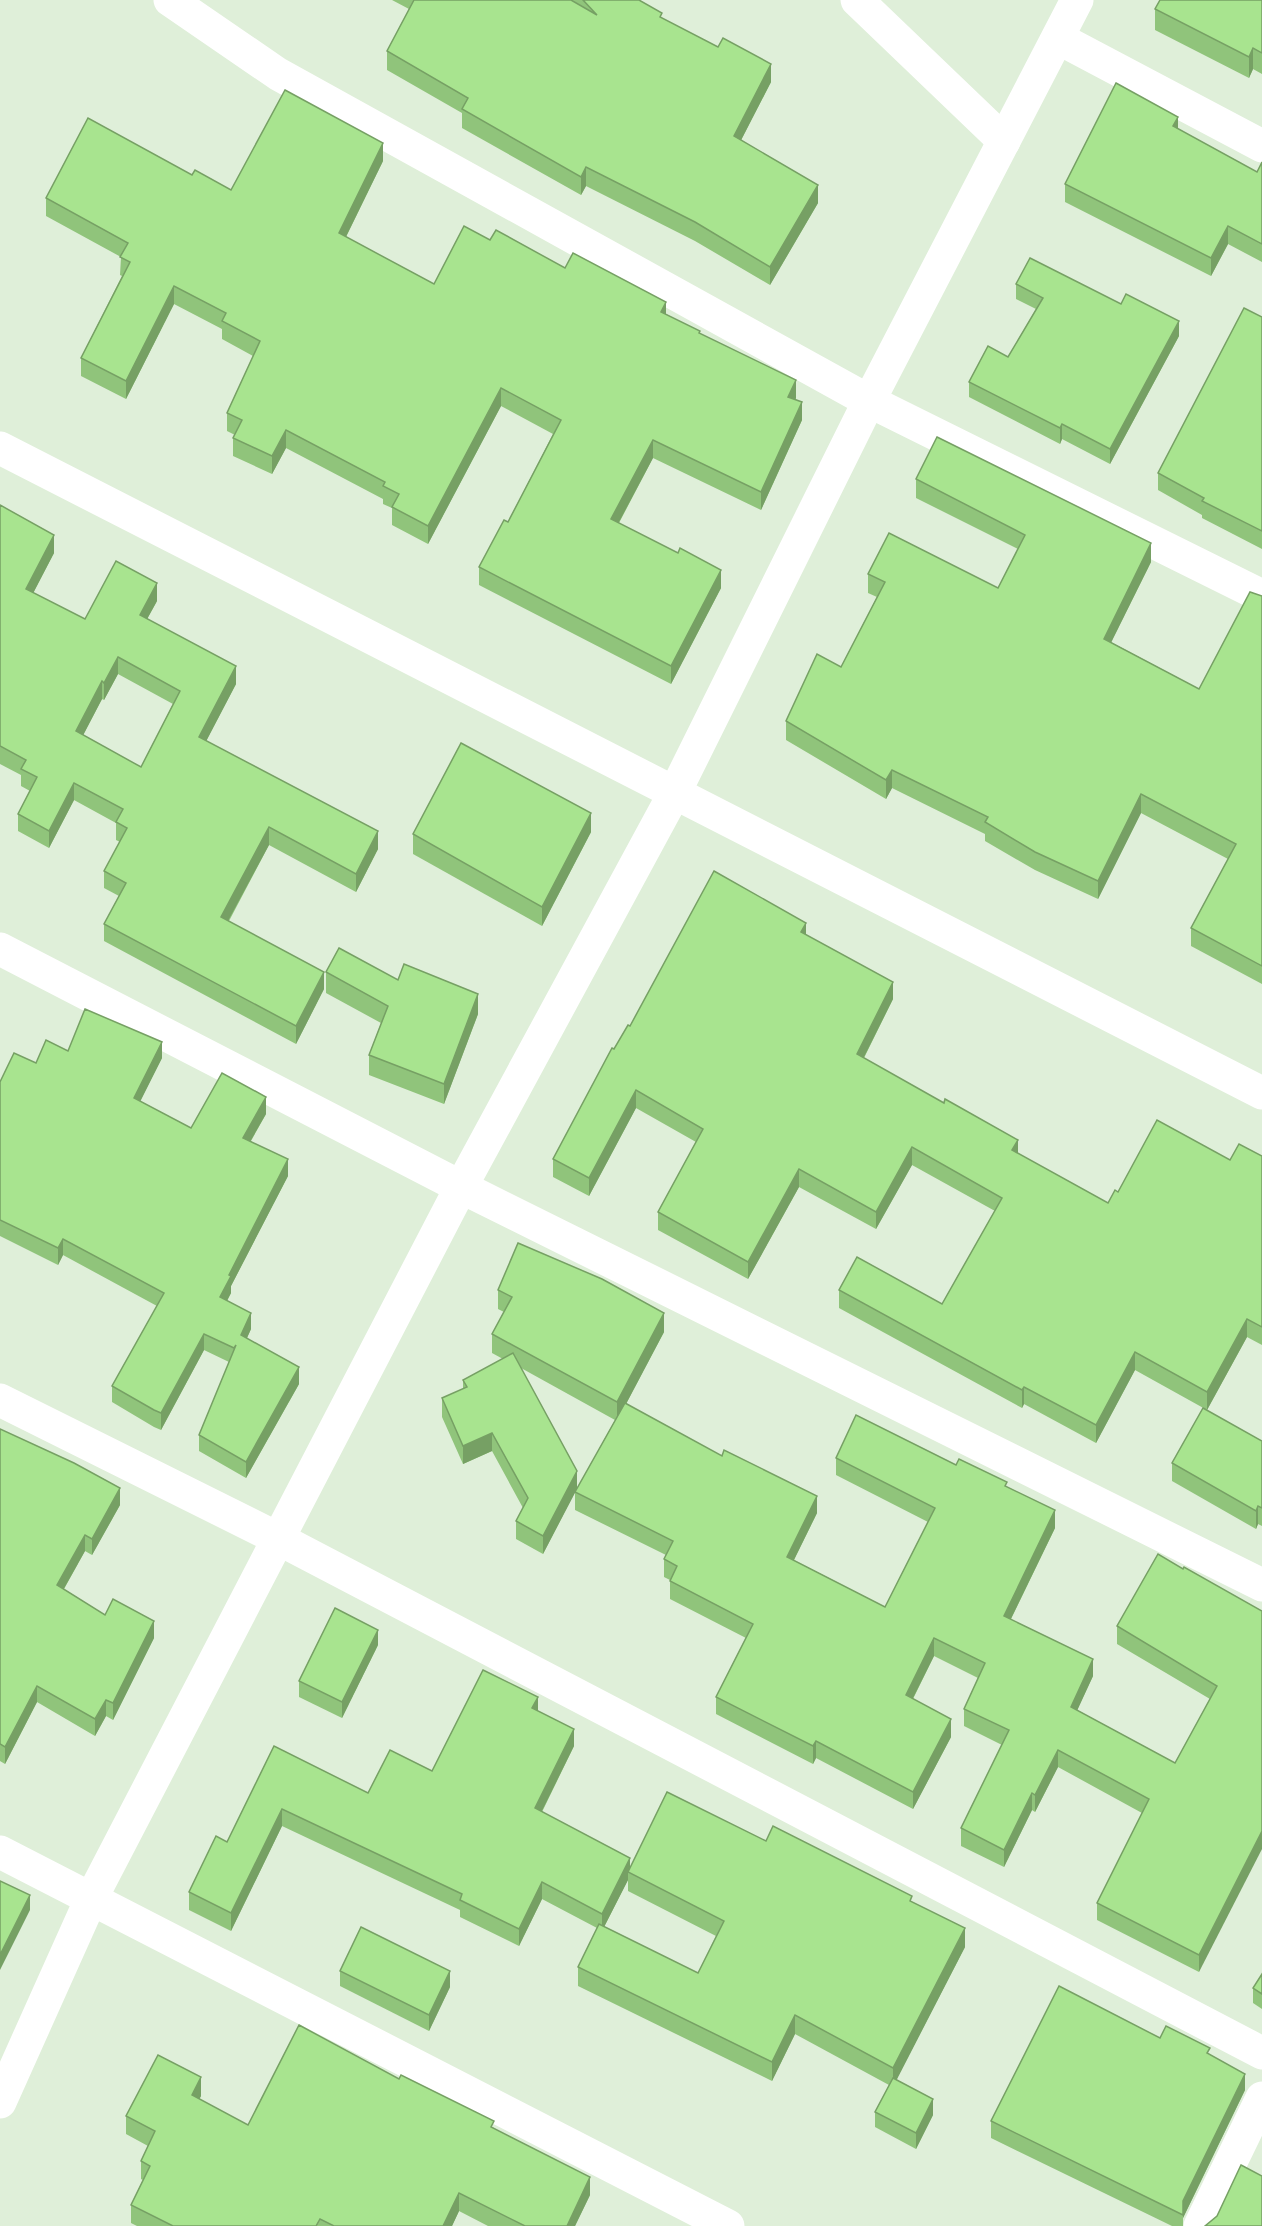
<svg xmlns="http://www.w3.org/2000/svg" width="1262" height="2226" font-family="Figtree,sans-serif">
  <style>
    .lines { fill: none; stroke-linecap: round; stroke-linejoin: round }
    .minor { stroke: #fff; stroke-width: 33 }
    .wall { fill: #90c47b; fill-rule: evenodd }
    .shaded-wall { fill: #76a064 }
    .building { fill: #a8e48f; stroke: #76a064; stroke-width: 1.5; fill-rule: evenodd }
  </style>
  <rect width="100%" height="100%" fill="#dfefd9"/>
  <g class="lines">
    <g class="minor">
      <path d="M170 0 278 74 869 401 1262 596"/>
      <path d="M857 0 1004 141"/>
      <path d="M1058 38 1262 146"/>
      <path d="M0 448 1262 1093"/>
      <path d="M0 949 461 1187 1262 1585"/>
      <path d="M0 1400 277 1538 1262 2053"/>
      <path d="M0 1852 728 2226"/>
      <path d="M0 2102 91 1899 461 1187 675 792 869 401 1077 0"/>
      <path d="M1200 2226 1262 2098"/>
    </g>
  </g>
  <g class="wall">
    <path d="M392 0H639L662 18 771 82 741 140 818 203 770 285 695 241 586 186 581 195 462 128V113L387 70V51L409 9Z"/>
    <path d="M1262 0V74L1253 69 1249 78 1155 30V9Z"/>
    <path d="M1178 129 1257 172 1262 162V262L1228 244 1211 276 1065 202V184Z"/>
    <path d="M383 161 346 237 434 284 490 240 565 268 666 314 700 334 796 398 795 400 802 420 761 510 653 458 619 523 721 588 671 684 479 585V567L508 522 553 434 501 406 428 544 392 525V508L383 504V499L286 448 272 474 233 456V438L235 435 227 431V413L253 356 222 339V329L174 304 126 399 81 376V358L122 276 120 275 121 257 46 216V198L192 175 231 190Z"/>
    <path d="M1016 284 1179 336 1110 464 1062 439 1060 444 969 397V382L1008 357 1036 309 1016 299Z"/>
    <path d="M1262 317V549L1202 518V515L1158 490V473Z"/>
    <path d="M916 479 1151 562 1111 642 1199 689 1262 596V984L1191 946V928L1228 859 1141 813 1098 899 1035 870 985 841V834L892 788 886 799 786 740V721L841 667 877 597 868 593V574L998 588 1018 549 916 498Z"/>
    <path d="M0 505 54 553 33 593 85 619 157 601 147 619 236 684 206 741 378 849 356 892 269 845 229 921 324 989 296 1044 104 941V924L119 896 104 888V871L120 842 116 840V823L74 800 49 848 18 831V814L30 791 21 786V775L0 764ZM118 674 173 704 141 767 83 735 102 699 104 700Z"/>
    <path d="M591 832 542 926 413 854V834Z"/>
    <path d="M806 935 893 999 864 1058 1018 1154 1108 1203 1118 1192 1230 1160 1262 1156V1345L1247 1337 1207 1410 1135 1370 1096 1443 1024 1404 1022 1408 839 1308V1290L942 1304 995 1211 912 1165 876 1229 799 1187 748 1279 658 1230V1212L696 1142 636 1108 589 1196 553 1177V1159L614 1049 630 1026Z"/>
    <path d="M326 972 398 980 478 1014 444 1104 369 1075V1055L381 1023 326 993Z"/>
    <path d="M68 1051 162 1058 140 1101 191 1128 266 1114 251 1141 288 1176 231 1286V1293L227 1301 251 1329 247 1338 299 1384 246 1478 199 1451V1435L229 1362 204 1350 161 1430 154 1427 112 1402V1386L157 1306 63 1255 58 1265 0 1236V1082L36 1063Z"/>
    <path d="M498 1290 664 1332 626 1404 817 1513 794 1560 885 1607 928 1522 836 1475V1458L956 1465 1007 1487 1055 1528 1011 1619 1093 1676 1077 1710 1175 1763 1210 1699 1117 1644V1626L1183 1569 1262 1611 1199 1972 1097 1920V1903L1142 1813 1058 1767 1035 1812 1032 1810 1004 1867 961 1846V1828L1002 1745 964 1726V1709L978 1678 934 1656 913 1699 951 1737 913 1809 816 1758 813 1764 716 1714V1697L746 1638 670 1599V1580L664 1577V1559L666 1555 575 1510V1492L543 1554 516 1539V1521L523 1508 492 1451 463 1464 442 1417V1398L463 1389V1380L503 1359 492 1353V1334L504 1312 498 1309ZM521 1368 615 1420 577 1489Z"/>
    <path d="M0 1429 120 1505 92 1555 85 1551 64 1589 105 1615 154 1638 113 1720 106 1716 95 1736 37 1702 5 1764 0 1761Z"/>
    <path d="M1262 1441V1526L1258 1524 1256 1529 1172 1481V1463Z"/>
    <path d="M378 1645 342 1718 299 1697V1681Z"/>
    <path d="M538 1711 574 1746 542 1812 630 1868 766 1841 912 1902 965 1947 896 2080 933 2115 916 2149 875 2127V2112L889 2085 795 2034 772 2081 578 1986V1967L597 1928 542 1899 519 1946 460 1917V1910L282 1826 231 1931 189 1910V1892L227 1842 274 1746 368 1793 432 1771ZM628 1880V1891L716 1936 698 1973 604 1927Z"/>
    <path d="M340 1971 450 1987 429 2031 340 1986Z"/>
    <path d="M1262 1974V2009L1253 2003V1988Z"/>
    <path d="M1160 2038 1210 2055 1245 2090 1183 2218V2226H1172L991 2138V2121Z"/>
    <path d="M399 2079 494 2128 590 2195 575 2226H488L459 2211 452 2226H137L131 2223V2205L143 2180 141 2179V2161L148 2146 126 2134V2116L201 2096 199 2099 248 2125Z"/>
  </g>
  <g class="shaded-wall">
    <path d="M1253 48V69L1249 78V57Z"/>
    <path d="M771 64V82L734 154V136Z"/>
    <path d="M1178 117V134L1173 126Z"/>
    <path d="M383 143V161L339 251V233Z"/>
    <path d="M586 167V186L581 195V177Z"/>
    <path d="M818 185V203L770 285V267Z"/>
    <path d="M1228 226V244L1211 276V258Z"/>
    <path d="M174 286V304L126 399V381Z"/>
    <path d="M666 302V320L661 312Z"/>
    <path d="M1179 321V336L1110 464V449Z"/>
    <path d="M796 380V398L788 414V397Z"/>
    <path d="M501 388V406L428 544V526Z"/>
    <path d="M802 402V420L761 510V492Z"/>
    <path d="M1062 424V439L1060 444V428Z"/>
    <path d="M286 430V448L272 474V456Z"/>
    <path d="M653 440V458L611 537V519Z"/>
    <path d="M54 535V553L26 607V589Z"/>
    <path d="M1151 543V562L1104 657V639Z"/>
    <path d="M721 570V588L671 684V666Z"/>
    <path d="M157 583V601L140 632V615Z"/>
    <path d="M118 657V674L104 700V683Z"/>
    <path d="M236 666V684L199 755V737Z"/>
    <path d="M102 681V699L76 749V731Z"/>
    <path d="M892 770V788L886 799V780Z"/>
    <path d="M74 783V800L49 848V831Z"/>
    <path d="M1141 794V813L1098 899V881Z"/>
    <path d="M591 813V832L542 926V907Z"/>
    <path d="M269 827V845L221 934V917Z"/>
    <path d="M378 831V849L356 892V874Z"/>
    <path d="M806 923V940L801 932Z"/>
    <path d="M324 972V989L296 1044V1026Z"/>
    <path d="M893 982V999L857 1071V1054Z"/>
    <path d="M478 994V1014L444 1104V1084Z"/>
    <path d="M162 1042V1058L134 1114V1098Z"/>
    <path d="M636 1090V1108L589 1196V1178Z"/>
    <path d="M266 1097V1114L243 1154V1138Z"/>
    <path d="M1018 1140V1157L1012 1150Z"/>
    <path d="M912 1147V1165L876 1229V1212Z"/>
    <path d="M288 1159V1176L231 1286V1293L220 1314V1297L229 1275Z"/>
    <path d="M799 1169V1187L748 1279V1262Z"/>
    <path d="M63 1239V1255L58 1265V1248Z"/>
    <path d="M251 1313V1329L241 1351V1335Z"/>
    <path d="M664 1313V1332L617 1421V1402Z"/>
    <path d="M1247 1319V1337L1207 1410V1392Z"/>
    <path d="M204 1334V1350L161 1430V1413Z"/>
    <path d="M1135 1352V1370L1096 1443V1425Z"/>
    <path d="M299 1367V1384L246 1478V1462Z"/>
    <path d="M1024 1387V1404L1022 1408V1390Z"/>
    <path d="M492 1433V1451L463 1464V1446Z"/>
    <path d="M577 1471V1489L543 1554V1536Z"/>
    <path d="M120 1488V1505L92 1555V1539Z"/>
    <path d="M817 1496V1513L787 1574V1557Z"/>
    <path d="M1258 1506V1524L1256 1529V1511Z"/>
    <path d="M1055 1510V1528L1004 1633V1616Z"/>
    <path d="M85 1535V1551L57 1601V1585Z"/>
    <path d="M154 1621V1638L113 1720V1703Z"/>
    <path d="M378 1630V1645L342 1718V1702Z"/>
    <path d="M934 1638V1656L906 1712V1695Z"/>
    <path d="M1093 1659V1676L1071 1724V1707Z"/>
    <path d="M37 1686V1702L5 1764V1747Z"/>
    <path d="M538 1697V1714L532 1708Z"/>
    <path d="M106 1700V1716L95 1736V1719Z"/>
    <path d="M951 1719V1737L913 1809V1792Z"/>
    <path d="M574 1729V1746L535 1825V1808Z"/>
    <path d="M816 1741V1758L813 1764V1746Z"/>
    <path d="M1058 1750V1767L1035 1812V1795Z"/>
    <path d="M1032 1793V1810L1004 1867V1850Z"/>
    <path d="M282 1809V1826L231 1931V1913Z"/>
    <path d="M1262 1831V1849L1199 1972V1955Z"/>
    <path d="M630 1858V1873L628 1872V1880L602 1931V1914Z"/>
    <path d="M542 1882V1899L519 1946V1929Z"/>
    <path d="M30 1895V1910L0 1970V1955Z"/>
    <path d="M965 1928V1947L893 2087V2068Z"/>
    <path d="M450 1971V1987L429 2031V2015Z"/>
    <path d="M795 2015V2034L772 2081V2062Z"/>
    <path d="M1245 2074V2090L1183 2218V2226V2201Z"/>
    <path d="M201 2077V2096L192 2113V2095Z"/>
    <path d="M933 2099V2115L916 2149V2133Z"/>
    <path d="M590 2177V2195L575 2226H567Z"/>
    <path d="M459 2193V2211L452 2226H443Z"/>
  </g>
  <g class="building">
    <path d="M414 0H571L597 15 583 0H639L662 13 660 17 718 47 723 38 771 64 734 136 818 185 770 267 695 222 586 167 581 177 462 109 468 98 387 51Z"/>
    <path d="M1160 0H1262V53L1253 48 1249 57 1155 9Z"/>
    <path d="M1116 83 1178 117 1173 126 1257 172 1262 162V244L1228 226 1211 258 1065 184Z"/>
    <path d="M285 90 383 143 339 233 434 284 464 226 490 240 496 230 565 268 573 253 666 302 661 312 700 331 699 333 796 380 788 397 802 402 761 492 653 440 611 519 678 553 680 548 721 570 671 666 479 567 504 520 508 522 561 420 501 388 428 526 392 507 399 494 383 486 385 482 286 430 272 456 233 438 242 420 227 413 260 341 222 321 226 313 174 286 126 381 81 358 130 262 120 257 128 243 46 198 88 118 192 175 195 170 231 190Z"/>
    <path d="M1030 258 1121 304 1126 294 1179 321 1110 449 1062 424 1060 428 969 382 988 346 1008 357 1043 298 1016 284Z"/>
    <path d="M1244 308 1262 317V531L1202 501 1204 498 1158 473Z"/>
    <path d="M937 437 1151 543 1104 639 1199 689 1250 592 1262 596V966L1191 928 1236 844 1141 794 1098 881 1035 852 985 822 988 817 892 770 886 780 786 721 817 654 841 667 885 582 868 574 889 533 998 588 1025 535 916 479Z"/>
    <path d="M0 505 54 535 26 589 85 619 116 561 157 583 140 615 236 666 199 737 378 831 356 874 269 827 221 917 324 972 296 1026 104 924 126 883 104 871 127 828 116 822 123 809 74 783 49 831 18 814 37 777 21 769 26 760 0 746ZM118 657 180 691 141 767 76 731 102 681 104 683Z"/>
    <path d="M461 743 591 813 542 907 413 834Z"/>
    <path d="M714 871 806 923 801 932 893 982 857 1054 944 1103 945 1099 1018 1140 1012 1150 1108 1203 1115 1190 1118 1192 1157 1120 1230 1160 1239 1144 1262 1156V1327L1247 1319 1207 1392 1135 1352 1096 1425 1024 1387 1022 1390 839 1290 857 1257 942 1304 1002 1198 912 1147 876 1212 799 1169 748 1262 658 1212 703 1129 636 1090 589 1178 553 1159 612 1048 614 1049 628 1025 630 1026Z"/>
    <path d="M339 948 398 980 404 964 478 994 444 1084 369 1055 388 1006 326 972Z"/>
    <path d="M85 1009 162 1042 134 1098 191 1128 222 1073 266 1097 243 1138 288 1159 229 1275 231 1276 220 1297 251 1313 241 1335 299 1367 246 1462 199 1435 236 1345 234 1348 204 1334 161 1413 154 1410 112 1386 164 1293 63 1239 58 1248 0 1220V1082L14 1053 36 1063 46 1040 68 1051Z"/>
    <path d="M518 1243 602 1279 664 1313 617 1402 492 1334 512 1297 498 1290Z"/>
    <path d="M513 1353 577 1471 543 1536 516 1521 528 1498 492 1433 463 1446 442 1398 467 1387 463 1380Z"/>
    <path d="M625 1403 722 1456 724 1450 817 1496 787 1557 885 1607 935 1508 836 1458 856 1415 956 1465 959 1459 1007 1482 1005 1486 1055 1510 1004 1616 1093 1659 1071 1707 1175 1763 1217 1686 1117 1626 1158 1554 1183 1569 1184 1567 1262 1611V1831L1199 1955 1097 1903 1149 1799 1058 1750 1035 1795 1032 1793 1004 1850 961 1828 1009 1730 964 1709 985 1663 934 1638 906 1695 951 1719 913 1792 816 1741 813 1746 716 1697 753 1624 670 1581 677 1566 664 1559 673 1541 575 1492Z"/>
    <path d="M1203 1408 1262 1441V1508L1258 1506 1256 1511 1172 1463Z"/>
    <path d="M0 1429 74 1463 120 1488 92 1539 85 1535 57 1585 105 1615 113 1599 154 1621 113 1703 106 1700 95 1719 37 1686 5 1747 0 1744Z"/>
    <path d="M335 1608 378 1630 342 1702 299 1681Z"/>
    <path d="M483 1670 538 1697 532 1708 574 1729 535 1808 630 1858 602 1914 542 1882 519 1929 460 1900 462 1894 282 1809 231 1913 189 1892 216 1836 227 1842 274 1746 368 1793 390 1750 432 1771Z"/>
    <path d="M667 1792 766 1841 773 1826 912 1896 910 1901 965 1928 893 2068 795 2015 772 2062 578 1967 599 1924 698 1973 724 1921 628 1872Z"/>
    <path d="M0 1881 30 1895 0 1955Z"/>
    <path d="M361 1927 450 1971 429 2015 340 1971Z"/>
    <path d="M1262 1974V1994L1253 1988Z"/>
    <path d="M1059 1986 1160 2038 1166 2026 1210 2048 1207 2053 1245 2074 1183 2201V2215L991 2121Z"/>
    <path d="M299 2025 399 2079 401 2075 494 2121 491 2127 590 2177 567 2226H525L459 2193 443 2226H334L320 2219 316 2226H173L131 2205 150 2166 141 2161 155 2131 126 2116 158 2055 201 2077 192 2095 248 2125Z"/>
    <path d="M893 2078 933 2099 916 2133 875 2112Z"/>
    <path d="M1241 2165 1262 2176V2226H1205L1217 2216Z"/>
  </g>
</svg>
